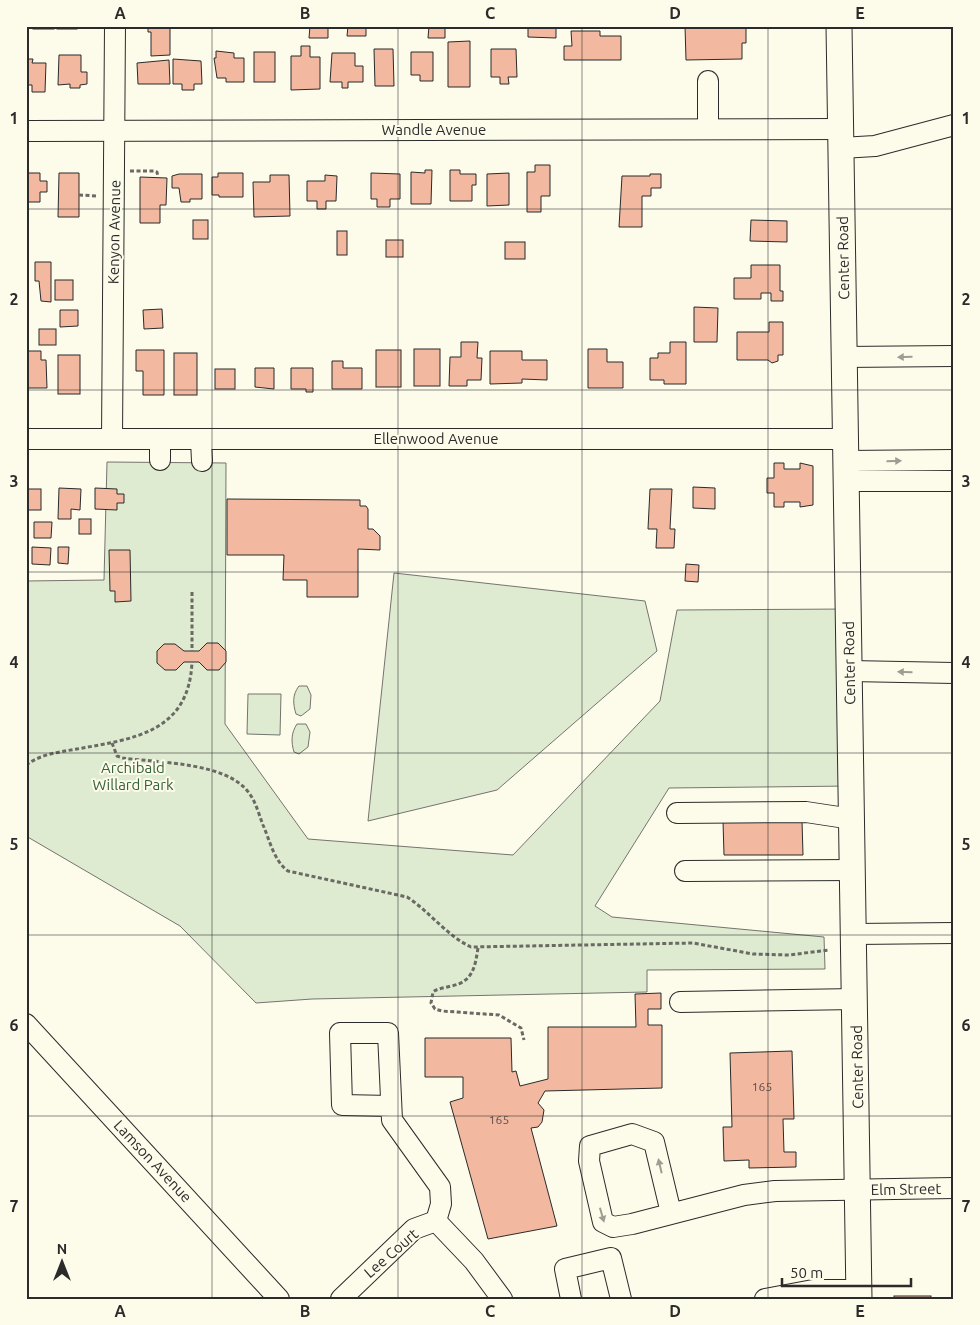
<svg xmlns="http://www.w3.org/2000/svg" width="980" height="1325" font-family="Ubuntu,sans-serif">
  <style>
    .green { fill: #deebd1; stroke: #74746e }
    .building { fill: #f2b8a0; stroke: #2b2b2b }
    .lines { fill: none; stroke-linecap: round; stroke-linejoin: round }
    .minor-casing { stroke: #2b2b2b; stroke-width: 22 }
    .major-casing { stroke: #2b2b2b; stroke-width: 27 }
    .path { stroke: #6a6964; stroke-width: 3; stroke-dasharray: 4 2.5; stroke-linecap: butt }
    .minor { stroke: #fdfbea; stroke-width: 20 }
    .major { stroke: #fdfbea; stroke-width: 25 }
    .oneway { fill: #9e9d94 }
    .grid { fill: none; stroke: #2b2b2b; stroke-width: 1; stroke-opacity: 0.55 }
    .labels { text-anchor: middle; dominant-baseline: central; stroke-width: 4; stroke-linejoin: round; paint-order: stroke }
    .number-label { font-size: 12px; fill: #5d4e48 }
    .street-label { font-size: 15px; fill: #2b2b2b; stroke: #fdfbea }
    .park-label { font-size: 15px; fill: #34623c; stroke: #fdfbea }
    .neatline { fill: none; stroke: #2b2b2b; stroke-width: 2 }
    .grid-label { font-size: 16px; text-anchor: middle; font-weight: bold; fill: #2b2b2b }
  </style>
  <rect width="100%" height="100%" fill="#fdfbea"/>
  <g class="green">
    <path d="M107 462 226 463 225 724 308 839 513 855 660 701 677 610 848 609 852 786 669 788 595 906 612 917 824 937 825 969 647 970V992L312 999 256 1003 180 926 26 836V581L104 580Z"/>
    <path d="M394 573 645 601 657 651 497 790 368 821Z"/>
    <path d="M299 686H307L311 695 310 709 301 716 296 714C293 704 292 695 299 686Z"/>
    <path d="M248 694H281L280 735 247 734Z"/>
    <path d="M297 724H306L310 732 308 747 299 754 294 752C291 742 291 733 297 724Z"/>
  </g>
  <g class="building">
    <rect x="33" y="26" width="21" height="3"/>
    <rect x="57" y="26" width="20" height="3"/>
    <path d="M148 26H170V55L151 56V32H148Z"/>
    <path d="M310 26H328V38H309Z"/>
    <path d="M348 26H366V36H347Z"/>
    <path d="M429 26H445V38H428Z"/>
    <path d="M528 26H556V38L528 37Z"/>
    <path d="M685 26H746V43H742V59L686 60Z"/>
    <path d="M571 31H600V36H621V60H564V46H572Z"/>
    <path d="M470 41V87H448V42Z"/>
    <path d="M301 46H310V57H320V89L291 90V56H301Z"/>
    <path d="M374 49H393L394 86H375Z"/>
    <path d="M491 49H516L517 77H508L509 84H500V77H491Z"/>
    <path d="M216 51 234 53V58H244V82H226V78H217L214 58H216Z"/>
    <rect x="254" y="52" width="21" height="30"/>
    <path d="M411 52H433V81H420V75H411Z"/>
    <path d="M332 53H355V66H363V82H348V88H342V82H330Z"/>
    <path d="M59 55H81V72H87V84L80 85V88H70V84L58 85Z"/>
    <path d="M26 59H33L32 63H46L45 92H32V85H26Z"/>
    <path d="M173 59 201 61 202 84H194V90H182V84H173Z"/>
    <path d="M169 60 170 84H138L137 63Z"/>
    <path d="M535 165H550V196H541V212H527V172H535Z"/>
    <path d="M425 170H432L431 204H411V172L425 173Z"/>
    <path d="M450 170H460V174H476V185H472V201H450Z"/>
    <path d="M26 173H40V181H47V192H40V202H27V212Z"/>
    <path d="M59 173H79V217H58Z"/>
    <path d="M218 173H243V197H219V195H212V177H218Z"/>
    <path d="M371 173 400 174V199H390V207H377V199H371Z"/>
    <path d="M509 173V205L487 206V174Z"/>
    <path d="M179 174H202V199H190V202H181L179 188H172V176Z"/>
    <path d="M650 174H661V188H651V196H642V227H619L622 176H650Z"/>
    <path d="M270 175H289L290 216 254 217 253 182H270Z"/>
    <path d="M325 175 337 176 336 201H326V209H317V201H307V181H325Z"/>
    <path d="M140 177 167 178 166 205H160V223H140Z"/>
    <rect x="193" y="220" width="15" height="19"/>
    <path d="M751 220 787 221V242L750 241Z"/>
    <rect x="337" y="231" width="10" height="24"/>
    <rect x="386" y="240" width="17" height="17"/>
    <rect x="505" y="242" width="20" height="17"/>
    <path d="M35 262H51V302L41 301 39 281H35Z"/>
    <path d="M751 265H780V291H783V301H771V293H761V299H734V278H751Z"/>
    <rect x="55" y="280" width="18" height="20"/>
    <path d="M694 307 718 308 717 342H694Z"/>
    <path d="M162 309 163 328 144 329 143 310Z"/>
    <path d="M60 310H78V326L60 327Z"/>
    <path d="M769 322H783V355H778V361L772 363 768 360H737V332H769Z"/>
    <rect x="39" y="329" width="17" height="16"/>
    <path d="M461 342H478L477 358H482L481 380H467V386H449L450 357H461Z"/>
    <path d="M670 342H686V384H664V380H650V358H658V353H670Z"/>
    <rect x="414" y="349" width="26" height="37"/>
    <path d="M588 349H607V362H623V388H588Z"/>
    <path d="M136 350H164V395H143V371H136Z"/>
    <rect x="376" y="350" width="25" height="37"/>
    <path d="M27 351H41V360H46L47 388H28L26 386Z"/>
    <path d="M490 351H522V360H547V380L522 379V383L490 384Z"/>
    <rect x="174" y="353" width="23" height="42"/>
    <rect x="58" y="355" width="22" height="39"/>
    <path d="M332 361H343V368H362V389H332Z"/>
    <path d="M255 368H274V389L255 387Z"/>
    <path d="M291 368H313V392H306V389H291Z"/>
    <rect x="215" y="369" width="20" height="20"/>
    <path d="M774 463H784V469H800V463L813 466V505L800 507V502H784V507H774V493H767V478H774Z"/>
    <path d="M693 487 715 488V509L693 508Z"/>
    <path d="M59 488 81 489 80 510 71 509V519H58Z"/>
    <path d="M95 488 117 489V494H124V503H117V510L95 509Z"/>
    <rect x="26" y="489" width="15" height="21"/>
    <path d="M650 489H672L670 529H675L674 548H656L657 529H648Z"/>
    <path d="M227 499 360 500V506H366L368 509V529H373L380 536V550L358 549V597H307V580H283L284 555H227Z"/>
    <rect x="79" y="519" width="12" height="15"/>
    <path d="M34 522H52L51 538H34Z"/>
    <path d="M32 547 51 548 50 565 32 564Z"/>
    <path d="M58 547H69L68 564 58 563Z"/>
    <path d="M109 550H130L131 601 115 602V591H110Z"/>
    <path d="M686 564 699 565 698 582 685 581Z"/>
    <path d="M207 643H218L226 651V662L219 670H207L199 662H184L176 670H165L157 663V651L164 644H175L184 651H199Z"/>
    <path d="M723 821H802L803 855H724Z"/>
    <path d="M661 993V1009H648V1025H662V1088L545 1091 538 1103 544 1110 542 1122 538 1127 531 1128 557 1226 488 1239 450 1102 463 1098V1077H425V1038H511L512 1072 516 1071 520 1086 548 1079V1027H636L635 994Z"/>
    <path d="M792 1051 794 1119H783L784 1152H796V1167L749 1168V1160L724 1161 723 1127H732L730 1053Z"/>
    <rect x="894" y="1296" width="37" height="3"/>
  </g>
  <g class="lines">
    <g class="minor-casing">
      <g id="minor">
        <path d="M708 129V81"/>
        <path d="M26 131 841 129"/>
        <path d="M841 148 875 146 954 125"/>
        <path d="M844 357 954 356"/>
        <path d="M26 439H845"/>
        <path d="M112 439 115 26"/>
        <path d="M160 439V460"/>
        <path d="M201 440 202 461"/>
        <path d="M846 461 954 460"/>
        <path d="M846 481H954"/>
        <path d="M850 671 954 673"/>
        <path d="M677 813 806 812 852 819"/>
        <path d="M685 871 853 870"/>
        <path d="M855 934 954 933"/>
        <path d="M680 1002 856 999"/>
        <path d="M26 1024 279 1299"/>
        <path d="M391 1106 342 1105 340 1033H388L392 1120 440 1187 441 1204 436 1221"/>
        <path d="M671 1213 654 1142 632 1134 590 1146 589 1161 603 1222 613 1227 632 1224 744 1195 775 1191 954 1188"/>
        <path d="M436 1221 474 1261 502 1299"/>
        <path d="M341 1299 414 1229 436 1221"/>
        <path d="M571 1299 565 1269 611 1258 621 1299"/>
        <path d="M765 1299 813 1290H859"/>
      </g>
    </g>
    <g class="major-casing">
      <path id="major" d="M839 26 859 1299"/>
    </g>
    <g class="path">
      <path d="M130 171H155L157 172 158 177"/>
      <path d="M79 195 97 196"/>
      <path d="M192 592V651"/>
      <path d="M112 743 117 756 123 758C159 763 227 762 249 793 256 802 259 815 263 825 270 841 274 861 288 871L407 897C429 911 447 936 471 947L693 943 753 954 789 955 829 950"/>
      <path d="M26 765C41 754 59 752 77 749 133 739 189 733 192 662"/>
      <path d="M478 948C475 967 473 982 451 986 445 988 438 988 433 992L431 1003 435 1009 442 1011 499 1015 521 1028 524 1040"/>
    </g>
    <use href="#minor" class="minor"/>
    <use href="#major" class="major"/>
  </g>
  <defs><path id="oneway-solid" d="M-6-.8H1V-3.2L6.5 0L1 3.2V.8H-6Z" transform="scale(1.25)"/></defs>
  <g class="oneway">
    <use href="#oneway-solid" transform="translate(905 357) rotate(179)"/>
    <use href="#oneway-solid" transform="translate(894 461) rotate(-1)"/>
    <use href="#oneway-solid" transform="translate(905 672) rotate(-179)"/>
    <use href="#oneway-solid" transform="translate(660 1166) rotate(-103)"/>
    <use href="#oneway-solid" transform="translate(602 1215) rotate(74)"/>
  </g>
  <path class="grid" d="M212 26V1299M398 26V1299M582 26V1299M768 26V1299M26 209H954M26 390H954M26 572H954M26 753H954M26 935H954M26 1116H954"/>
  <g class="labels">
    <g class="number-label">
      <text x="762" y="1086">165</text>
      <text x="499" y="1119">165</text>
    </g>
    <g class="street-label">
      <text x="434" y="129">Wandle Avenue</text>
      <text transform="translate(114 232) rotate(-89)">Kenyon Avenue</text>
      <text transform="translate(843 258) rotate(-91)">Center Road</text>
      <text x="436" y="438">Ellenwood Avenue</text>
      <text transform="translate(849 663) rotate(-91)">Center Road</text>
      <text transform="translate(857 1067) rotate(-91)">Center Road</text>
      <text transform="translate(153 1161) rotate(47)">Lamson Avenue</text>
      <text transform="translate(906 1189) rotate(-1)">Elm Street</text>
      <text transform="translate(391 1253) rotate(-41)">Lee Court</text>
    </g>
    <g class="park-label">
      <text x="133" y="767">Archibald<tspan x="133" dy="17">Willard Park</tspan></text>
    </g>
  </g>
  <rect width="980" height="1325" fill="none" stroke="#fdfbea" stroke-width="55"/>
  <g transform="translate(62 1262)" stroke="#fdfbea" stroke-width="4" paint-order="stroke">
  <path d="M0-4L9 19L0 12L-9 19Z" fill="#2b2b2b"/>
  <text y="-8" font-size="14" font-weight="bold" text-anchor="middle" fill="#2b2b2b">N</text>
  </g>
  <path d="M782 1278v8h129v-8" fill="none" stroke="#2b2b2b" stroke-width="2.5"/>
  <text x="790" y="1278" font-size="15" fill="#2b2b2b" stroke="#fdfbea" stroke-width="4" paint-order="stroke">50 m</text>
  <rect x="28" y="28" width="924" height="1270" class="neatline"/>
  <g class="grid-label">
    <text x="120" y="19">A</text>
    <text x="305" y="19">B</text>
    <text x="490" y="19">C</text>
    <text x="675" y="19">D</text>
    <text x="860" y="19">E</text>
    <text x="14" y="124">1</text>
    <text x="966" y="124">1</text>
    <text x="14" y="305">2</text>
    <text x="966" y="305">2</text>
    <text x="14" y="487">3</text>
    <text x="966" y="487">3</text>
    <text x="14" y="668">4</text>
    <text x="966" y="668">4</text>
    <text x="14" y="850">5</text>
    <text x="966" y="850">5</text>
    <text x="14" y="1031">6</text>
    <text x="966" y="1031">6</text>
    <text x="14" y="1212">7</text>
    <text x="966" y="1212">7</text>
    <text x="120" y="1317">A</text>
    <text x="305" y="1317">B</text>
    <text x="490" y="1317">C</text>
    <text x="675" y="1317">D</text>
    <text x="860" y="1317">E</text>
  </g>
</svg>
